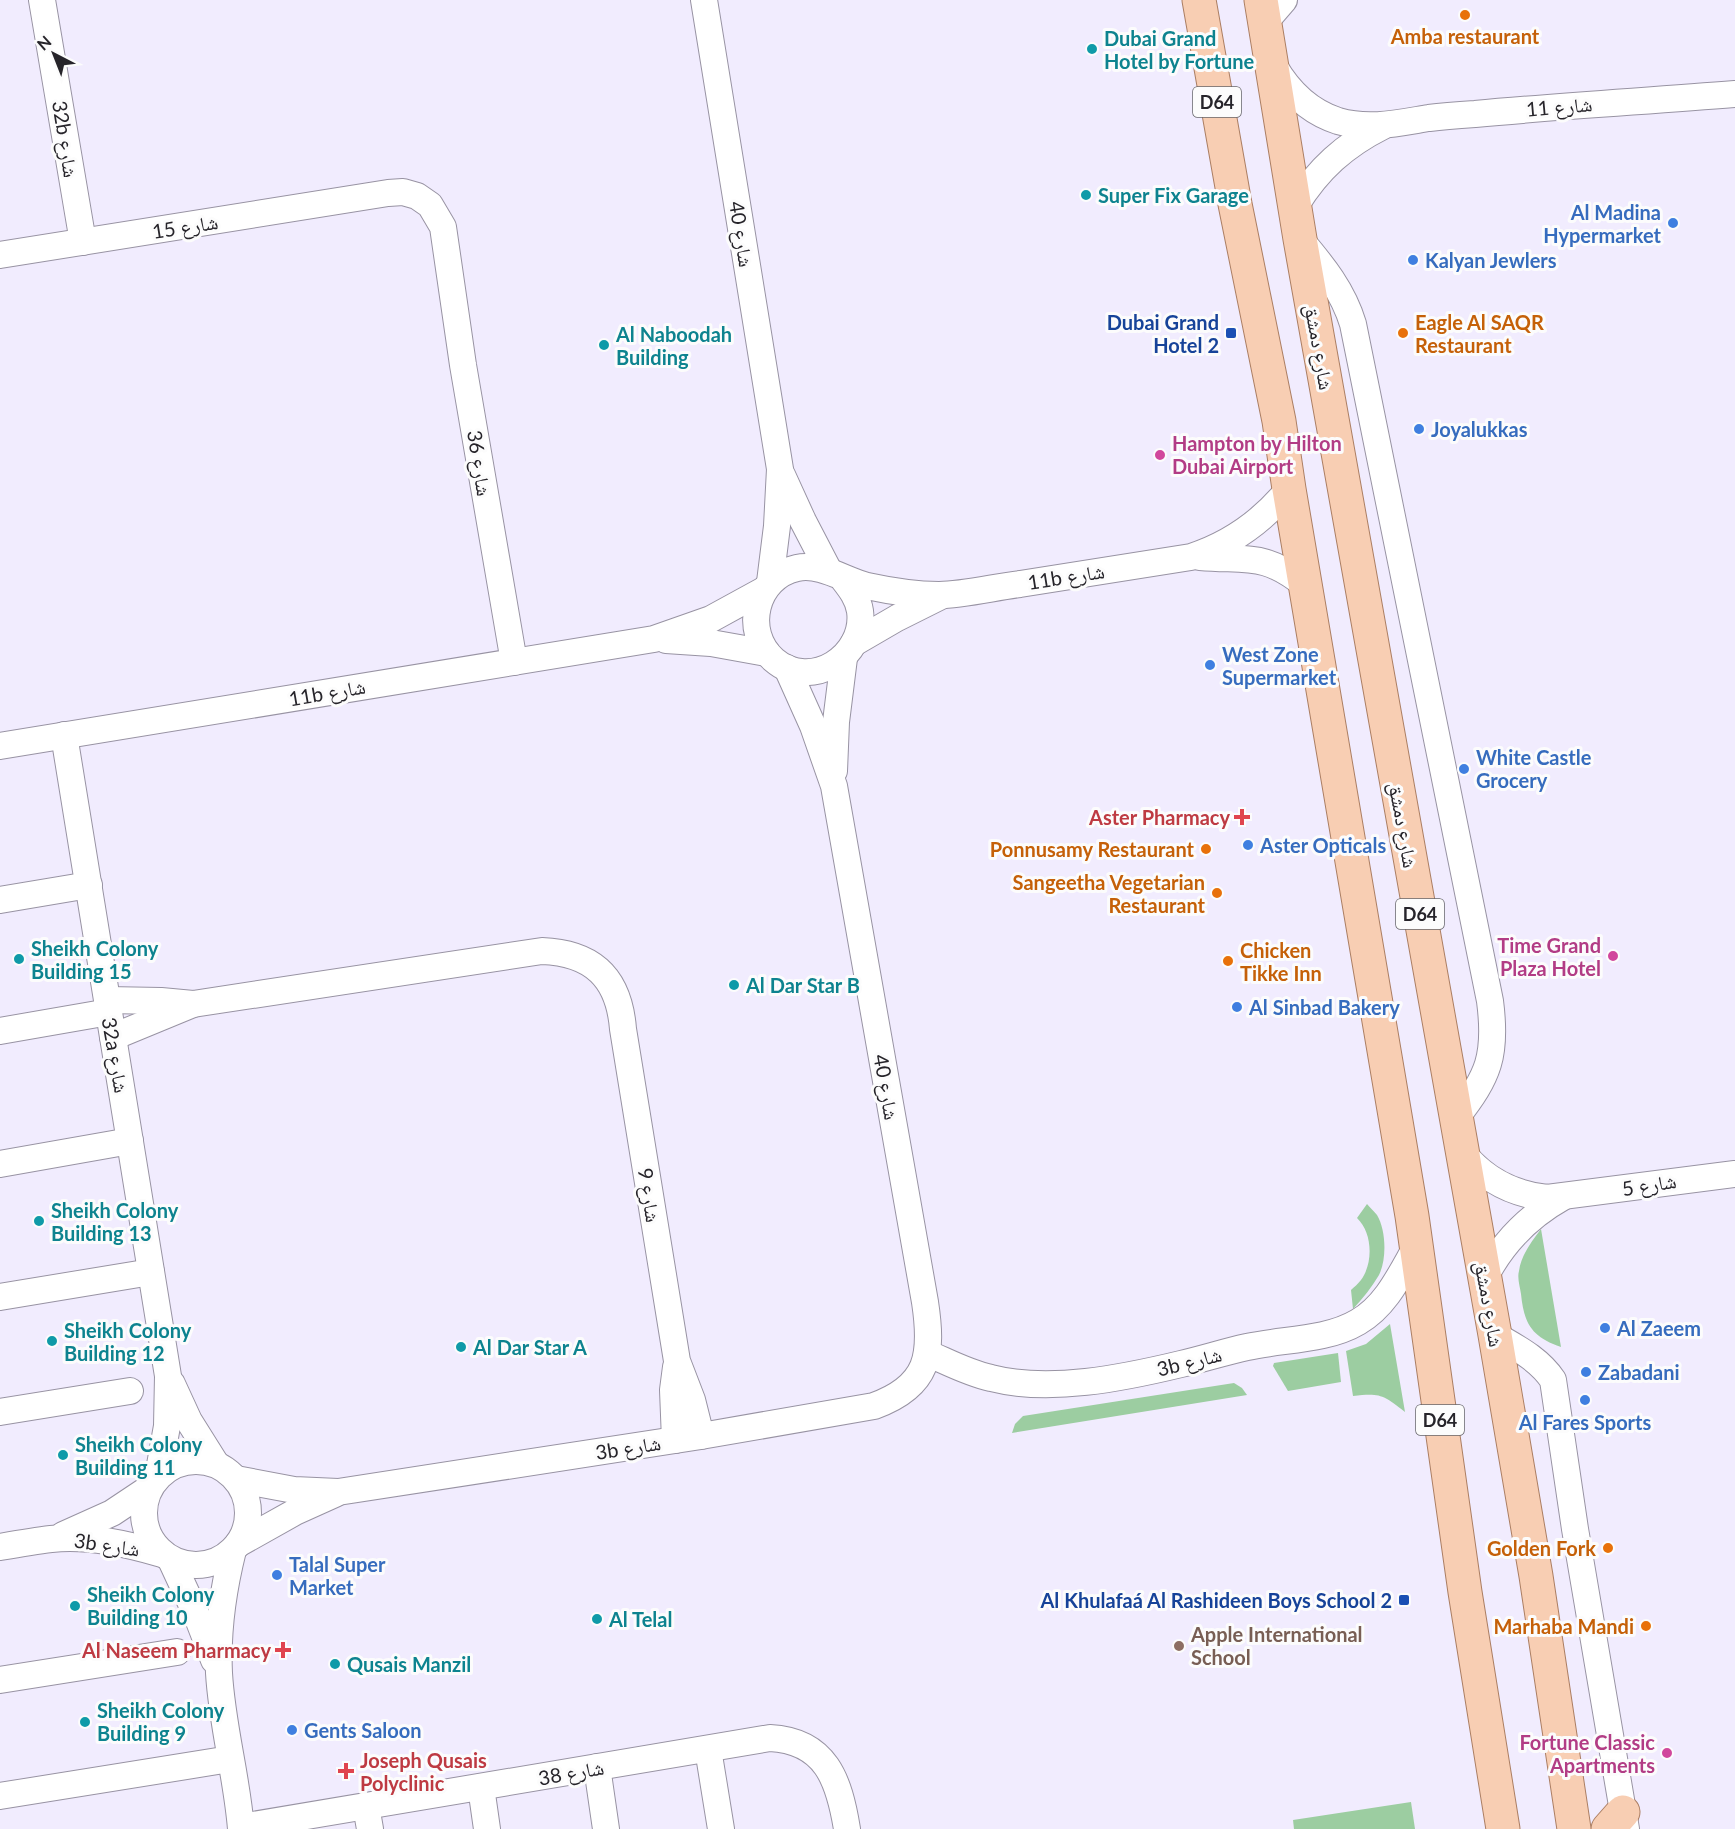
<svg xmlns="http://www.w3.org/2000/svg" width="1735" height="1829" font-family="Lato,'Noto Naskh Arabic',sans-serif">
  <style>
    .green { fill: #9ccda1 }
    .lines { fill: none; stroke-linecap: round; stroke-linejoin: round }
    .minor-casing { stroke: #9893a3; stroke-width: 28 }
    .primary-casing { stroke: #ab7e63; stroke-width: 35 }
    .minor { stroke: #fff; stroke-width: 26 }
    .primary { stroke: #f8ceb3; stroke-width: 33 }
    .food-dot { fill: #e8710a; stroke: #fcfcfc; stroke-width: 2 }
    .culture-dot { fill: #0f9aa8; stroke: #fcfcfc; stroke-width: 2 }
    .shop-dot { fill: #3f7fe0; stroke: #fcfcfc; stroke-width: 2 }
    .transit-dot { fill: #1a4fb4; stroke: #fcfcfc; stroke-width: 2 }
    .hotel-dot { fill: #d1479c; stroke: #fcfcfc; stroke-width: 2 }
    .health-dot { fill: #e0444e; stroke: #fcfcfc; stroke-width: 2 }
    .education-dot { fill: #8d6e63; stroke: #fcfcfc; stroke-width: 2 }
    .labels { text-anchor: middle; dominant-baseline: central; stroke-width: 6; stroke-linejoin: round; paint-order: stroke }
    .shield { fill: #fcfcfc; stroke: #666569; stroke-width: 1.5 }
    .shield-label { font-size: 18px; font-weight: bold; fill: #26242a }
    .food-label { font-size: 20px; font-weight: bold; fill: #c56008; stroke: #fcfcfc; text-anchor: end }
    .culture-label { font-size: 20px; font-weight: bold; fill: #0d838f; stroke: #fcfcfc; text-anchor: start }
    .street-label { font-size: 20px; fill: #26242a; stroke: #fcfcfc }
    .shop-label { font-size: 20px; font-weight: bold; fill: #366cbe; stroke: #fcfcfc; text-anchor: start }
    .transit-label { font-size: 20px; font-weight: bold; fill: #164399; stroke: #fcfcfc; text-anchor: end }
    .hotel-label { font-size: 20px; font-weight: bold; fill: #b23c85; stroke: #fcfcfc; text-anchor: end }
    .health-label { font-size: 20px; font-weight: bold; fill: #be3a42; stroke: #fcfcfc; text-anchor: end }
    .education-label { font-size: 20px; font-weight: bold; fill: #785e54; stroke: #fcfcfc; text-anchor: start }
  </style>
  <rect width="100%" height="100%" fill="#f1ecfe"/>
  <g class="green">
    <path d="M1367 1204C1370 1208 1374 1211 1377 1215 1386 1230 1387 1259 1379 1275 1372 1287 1363 1298 1353 1309L1351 1290C1354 1287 1358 1284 1361 1280 1374 1262 1372 1232 1357 1218Z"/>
    <path d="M1541 1229 1561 1347C1532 1337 1524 1324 1521 1294 1520 1287 1517 1278 1519 1271 1521 1255 1532 1241 1541 1229Z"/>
    <path d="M1390 1324 1405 1412C1383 1395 1381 1393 1353 1396L1346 1351 1366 1344Z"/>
    <path d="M1338 1353 1341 1382 1288 1391 1273 1366 1274 1363Z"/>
    <path d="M1234 1383 1242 1388 1247 1395 1012 1433 1015 1424 1023 1416Z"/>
    <path d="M1411 1802 1415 1829H1294L1293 1820Z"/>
  </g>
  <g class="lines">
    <g class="minor-casing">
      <g id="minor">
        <path d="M42 0 83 242"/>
        <path d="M704 0 780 469 777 526 770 582"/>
        <path d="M1265 22 1284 0"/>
        <path d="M1274 66C1289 92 1310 112 1338 121 1369 130 1398 123 1429 118 1444 116 1459 115 1475 114 1561 106 1648 101 1735 94"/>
        <path d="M1296 205C1318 169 1345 145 1383 126"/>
        <path d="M1300 239C1323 266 1343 291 1353 324L1490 1001C1497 1055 1489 1076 1456 1118"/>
        <path d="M0 255 388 193 403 192 417 196 430 205 443 227 463 365 514 662"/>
        <path d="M782 475 803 521 829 571"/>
        <path d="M1200 557C1247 561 1264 552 1305 585"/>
        <path d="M843 579C850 588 858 598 860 611 866 656 811 692 774 660 742 632 755 577 797 568 821 563 844 580 867 586 890 591 915 595 939 595 963 595 995 587 1020 584 1077 575 1134 566 1191 557 1231 544 1262 522 1289 489"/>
        <path d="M666 640 711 643 767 653"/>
        <path d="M854 643 897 618 941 596"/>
        <path d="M64 735 168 1376 167 1426 158 1476"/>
        <path d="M0 746 654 639 711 619 764 590"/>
        <path d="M834 771 836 722 844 658"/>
        <path d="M0 900 89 885"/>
        <path d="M107 1000 161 1001 193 1004 542 951C593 953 619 978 623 1029L677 1361 692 1400 701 1436"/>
        <path d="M0 1031 109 1012"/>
        <path d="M113 1037 193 1004"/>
        <path d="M1463 1153C1485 1180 1512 1194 1547 1198L1735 1174"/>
        <path d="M0 1164 130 1141"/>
        <path d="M1485 1277C1503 1242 1529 1216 1563 1197"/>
        <path d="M0 1297 151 1272"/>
        <path d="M1495 1335C1517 1348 1539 1359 1553 1380L1575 1529 1626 1829"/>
        <path d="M927 1353C948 1362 968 1373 991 1378 1049 1393 1123 1378 1181 1364 1203 1359 1224 1352 1247 1347 1282 1339 1326 1341 1358 1322 1386 1306 1400 1275 1416 1247"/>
        <path d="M172 1384 189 1421 216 1464"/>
        <path d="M0 1412 130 1391"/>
        <path d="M675 1440 673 1390 676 1367"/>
        <circle cx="196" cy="1513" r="52"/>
        <path d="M236 1479 294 1490 338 1492 701 1436 874 1406C929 1386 933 1355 925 1302L834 786 813 726 787 668"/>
        <path d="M63 1535 112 1513 148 1489"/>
        <path d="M238 1544 295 1512 335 1494"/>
        <path d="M0 1547C17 1544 34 1541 51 1539 89 1535 127 1544 162 1554"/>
        <path d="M233 1550C223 1590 217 1631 219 1673 222 1726 237 1777 241 1829"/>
        <path d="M171 1560 197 1616 214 1660"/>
        <path d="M0 1680 177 1652"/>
        <path d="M708 1749 721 1829"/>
        <path d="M597 1767 606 1829"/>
        <path d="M481 1787 487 1829"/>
        <path d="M0 1796 230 1759"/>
        <path d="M366 1806 370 1829"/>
        <path d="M241 1827 770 1738C826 1741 839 1780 847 1829"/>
      </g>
    </g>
    <g class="primary-casing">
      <g id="primary">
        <path d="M1199 0 1235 204 1279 421 1289 489 1412 1216 1465 1592 1503 1829"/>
        <path d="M1261 0 1300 239 1495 1335 1536 1576 1574 1829"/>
        <path d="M1608 1829 1623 1812"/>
      </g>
    </g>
    <use href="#minor" class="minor"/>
    <use href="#primary" class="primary"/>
  </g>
  <g class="food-dot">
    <circle cx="1465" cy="15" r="6"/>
    <circle cx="1403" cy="333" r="6"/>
    <circle cx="1206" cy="849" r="6"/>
    <circle cx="1217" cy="893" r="6"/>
    <circle cx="1228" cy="961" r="6"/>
    <circle cx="1608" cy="1548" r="6"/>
    <circle cx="1646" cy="1626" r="6"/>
  </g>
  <g class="culture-dot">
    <circle cx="1092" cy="49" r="6"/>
    <circle cx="1086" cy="195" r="6"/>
    <circle cx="604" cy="345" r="6"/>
    <circle cx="19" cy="959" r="6"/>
    <circle cx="734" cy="985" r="6"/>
    <circle cx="39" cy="1221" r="6"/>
    <circle cx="52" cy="1341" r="6"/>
    <circle cx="461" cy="1347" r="6"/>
    <circle cx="63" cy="1455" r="6"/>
    <circle cx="75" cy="1606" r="6"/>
    <circle cx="597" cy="1619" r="6"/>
    <circle cx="335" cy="1664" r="6"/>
    <circle cx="85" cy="1722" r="6"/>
  </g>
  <g class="shop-dot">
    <circle cx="1673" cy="223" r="6"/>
    <circle cx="1413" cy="260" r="6"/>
    <circle cx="1419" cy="429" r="6"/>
    <circle cx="1210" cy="665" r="6"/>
    <circle cx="1464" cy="769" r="6"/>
    <circle cx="1248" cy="845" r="6"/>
    <circle cx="1237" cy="1007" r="6"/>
    <circle cx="1605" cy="1328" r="6"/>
    <circle cx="1586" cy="1372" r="6"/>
    <circle cx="1585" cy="1400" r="6"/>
    <circle cx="277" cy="1575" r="6"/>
    <circle cx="292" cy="1730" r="6"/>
  </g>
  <g class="transit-dot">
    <rect x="1225" y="327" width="12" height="12" rx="3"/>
    <rect x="1398" y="1594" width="12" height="12" rx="3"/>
  </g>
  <g class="hotel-dot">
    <circle cx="1160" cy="455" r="6"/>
    <circle cx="1613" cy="956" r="6"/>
    <circle cx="1667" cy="1753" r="6"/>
  </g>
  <g class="health-dot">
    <path d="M1239 808h6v6h6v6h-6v6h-6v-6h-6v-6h6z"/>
    <path d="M280 1641h6v6h6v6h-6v6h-6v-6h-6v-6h6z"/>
    <path d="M343 1762h6v6h6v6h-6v6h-6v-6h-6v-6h6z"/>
  </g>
  <circle class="education-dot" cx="1179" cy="1646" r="6"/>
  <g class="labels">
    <g class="shield">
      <rect x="1193" y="87" width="48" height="30" rx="4.5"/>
      <rect x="1396" y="899" width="48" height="30" rx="4.5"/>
      <rect x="1416" y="1405" width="48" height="30" rx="4.5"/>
    </g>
    <g class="shield-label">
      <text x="1217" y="102">D64</text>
      <text x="1420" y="914">D64</text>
      <text x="1440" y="1420">D64</text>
    </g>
    <g class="food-label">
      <text x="1465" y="36" text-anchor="middle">Amba restaurant</text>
      <text x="1415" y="322" text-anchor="start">Eagle Al SAQR<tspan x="1415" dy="23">Restaurant</tspan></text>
      <text x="1194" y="849">Ponnusamy Restaurant</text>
      <text x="1205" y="882">Sangeetha Vegetarian<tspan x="1205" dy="23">Restaurant</tspan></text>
      <text x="1240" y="950" text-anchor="start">Chicken<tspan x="1240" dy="23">Tikke Inn</tspan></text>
      <text x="1596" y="1548">Golden Fork</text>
      <text x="1634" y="1626">Marhaba Mandi</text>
    </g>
    <g class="culture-label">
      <text x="1104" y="38">Dubai Grand<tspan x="1104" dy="23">Hotel by Fortune</tspan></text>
      <text x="1098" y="195">Super Fix Garage</text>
      <text x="616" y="334">Al Naboodah<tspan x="616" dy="23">Building</tspan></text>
      <text x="31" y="948">Sheikh Colony<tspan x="31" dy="23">Building 15</tspan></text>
      <text x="746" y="985">Al Dar Star B</text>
      <text x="51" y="1210">Sheikh Colony<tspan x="51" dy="23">Building 13</tspan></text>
      <text x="64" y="1330">Sheikh Colony<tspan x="64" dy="23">Building 12</tspan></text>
      <text x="473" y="1347">Al Dar Star A</text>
      <text x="75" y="1444">Sheikh Colony<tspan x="75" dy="23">Building 11</tspan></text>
      <text x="87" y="1594">Sheikh Colony<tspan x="87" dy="23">Building 10</tspan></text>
      <text x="609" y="1619">Al Telal</text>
      <text x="347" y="1664">Qusais Manzil</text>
      <text x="97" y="1710">Sheikh Colony<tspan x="97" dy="23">Building 9</tspan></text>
    </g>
    <g class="street-label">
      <text transform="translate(1559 106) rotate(-5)">شارع 11</text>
      <text transform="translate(66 139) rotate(81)">32b شارع</text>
      <text transform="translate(185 226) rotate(-9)">شارع 15</text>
      <text transform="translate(742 234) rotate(81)">شارع 40</text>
      <text transform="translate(1320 347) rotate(80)">شارع دمشق</text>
      <text transform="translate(480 463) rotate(81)">شارع 36</text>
      <text transform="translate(1066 576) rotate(-9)">11b شارع</text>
      <text transform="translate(327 692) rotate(-10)">11b شارع</text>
      <text transform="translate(1404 825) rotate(80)">شارع دمشق</text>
      <text transform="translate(116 1055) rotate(80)">32a شارع</text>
      <text transform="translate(887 1087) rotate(80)">شارع 40</text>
      <text transform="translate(1649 1184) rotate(-9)">شارع 5</text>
      <text transform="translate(650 1195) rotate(81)">شارع 9</text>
      <text transform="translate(1490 1304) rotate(80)">شارع دمشق</text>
      <text transform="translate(1189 1361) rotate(-14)">3b شارع</text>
      <text transform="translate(628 1447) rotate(-9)">3b شارع</text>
      <text transform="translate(107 1544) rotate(8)">3b شارع</text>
      <text transform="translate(571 1772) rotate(-10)">شارع 38</text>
    </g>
    <g class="shop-label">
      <text x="1661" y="212" text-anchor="end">Al Madina<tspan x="1661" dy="23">Hypermarket</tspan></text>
      <text x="1425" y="260">Kalyan Jewlers</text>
      <text x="1431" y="429">Joyalukkas</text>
      <text x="1222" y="654">West Zone<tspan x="1222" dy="23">Supermarket</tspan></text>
      <text x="1476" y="757">White Castle<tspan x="1476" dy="23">Grocery</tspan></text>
      <text x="1260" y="845">Aster Opticals</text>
      <text x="1249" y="1007">Al Sinbad Bakery</text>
      <text x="1617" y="1328">Al Zaeem</text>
      <text x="1598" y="1372">Zabadani</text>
      <text x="1585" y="1422" text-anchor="middle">Al Fares Sports</text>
      <text x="289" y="1564">Talal Super<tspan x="289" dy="23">Market</tspan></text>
      <text x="304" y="1730">Gents Saloon</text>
    </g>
    <g class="transit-label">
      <text x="1219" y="322">Dubai Grand<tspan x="1219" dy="23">Hotel 2</tspan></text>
      <text x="1392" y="1600">Al Khulafaá Al Rashideen Boys School 2</text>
    </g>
    <g class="hotel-label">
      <text x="1172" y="443" text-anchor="start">Hampton by Hilton<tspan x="1172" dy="23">Dubai Airport</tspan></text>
      <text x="1601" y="945">Time Grand<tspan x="1601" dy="23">Plaza Hotel</tspan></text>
      <text x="1655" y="1742">Fortune Classic<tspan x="1655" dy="23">Apartments</tspan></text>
    </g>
    <g class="health-label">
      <text x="1230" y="817">Aster Pharmacy</text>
      <text x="271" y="1650">Al Naseem Pharmacy</text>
      <text x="360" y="1760" text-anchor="start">Joseph Qusais<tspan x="360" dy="23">Polyclinic</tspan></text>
    </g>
    <g class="education-label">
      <text x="1191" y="1634">Apple International<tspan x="1191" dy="23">School</tspan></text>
    </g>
  </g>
  <g transform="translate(54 54) rotate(318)" stroke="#fcfcfc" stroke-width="4.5" paint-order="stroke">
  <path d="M0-4.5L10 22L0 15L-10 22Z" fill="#26242a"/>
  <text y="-9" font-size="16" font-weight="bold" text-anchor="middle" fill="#26242a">N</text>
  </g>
</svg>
